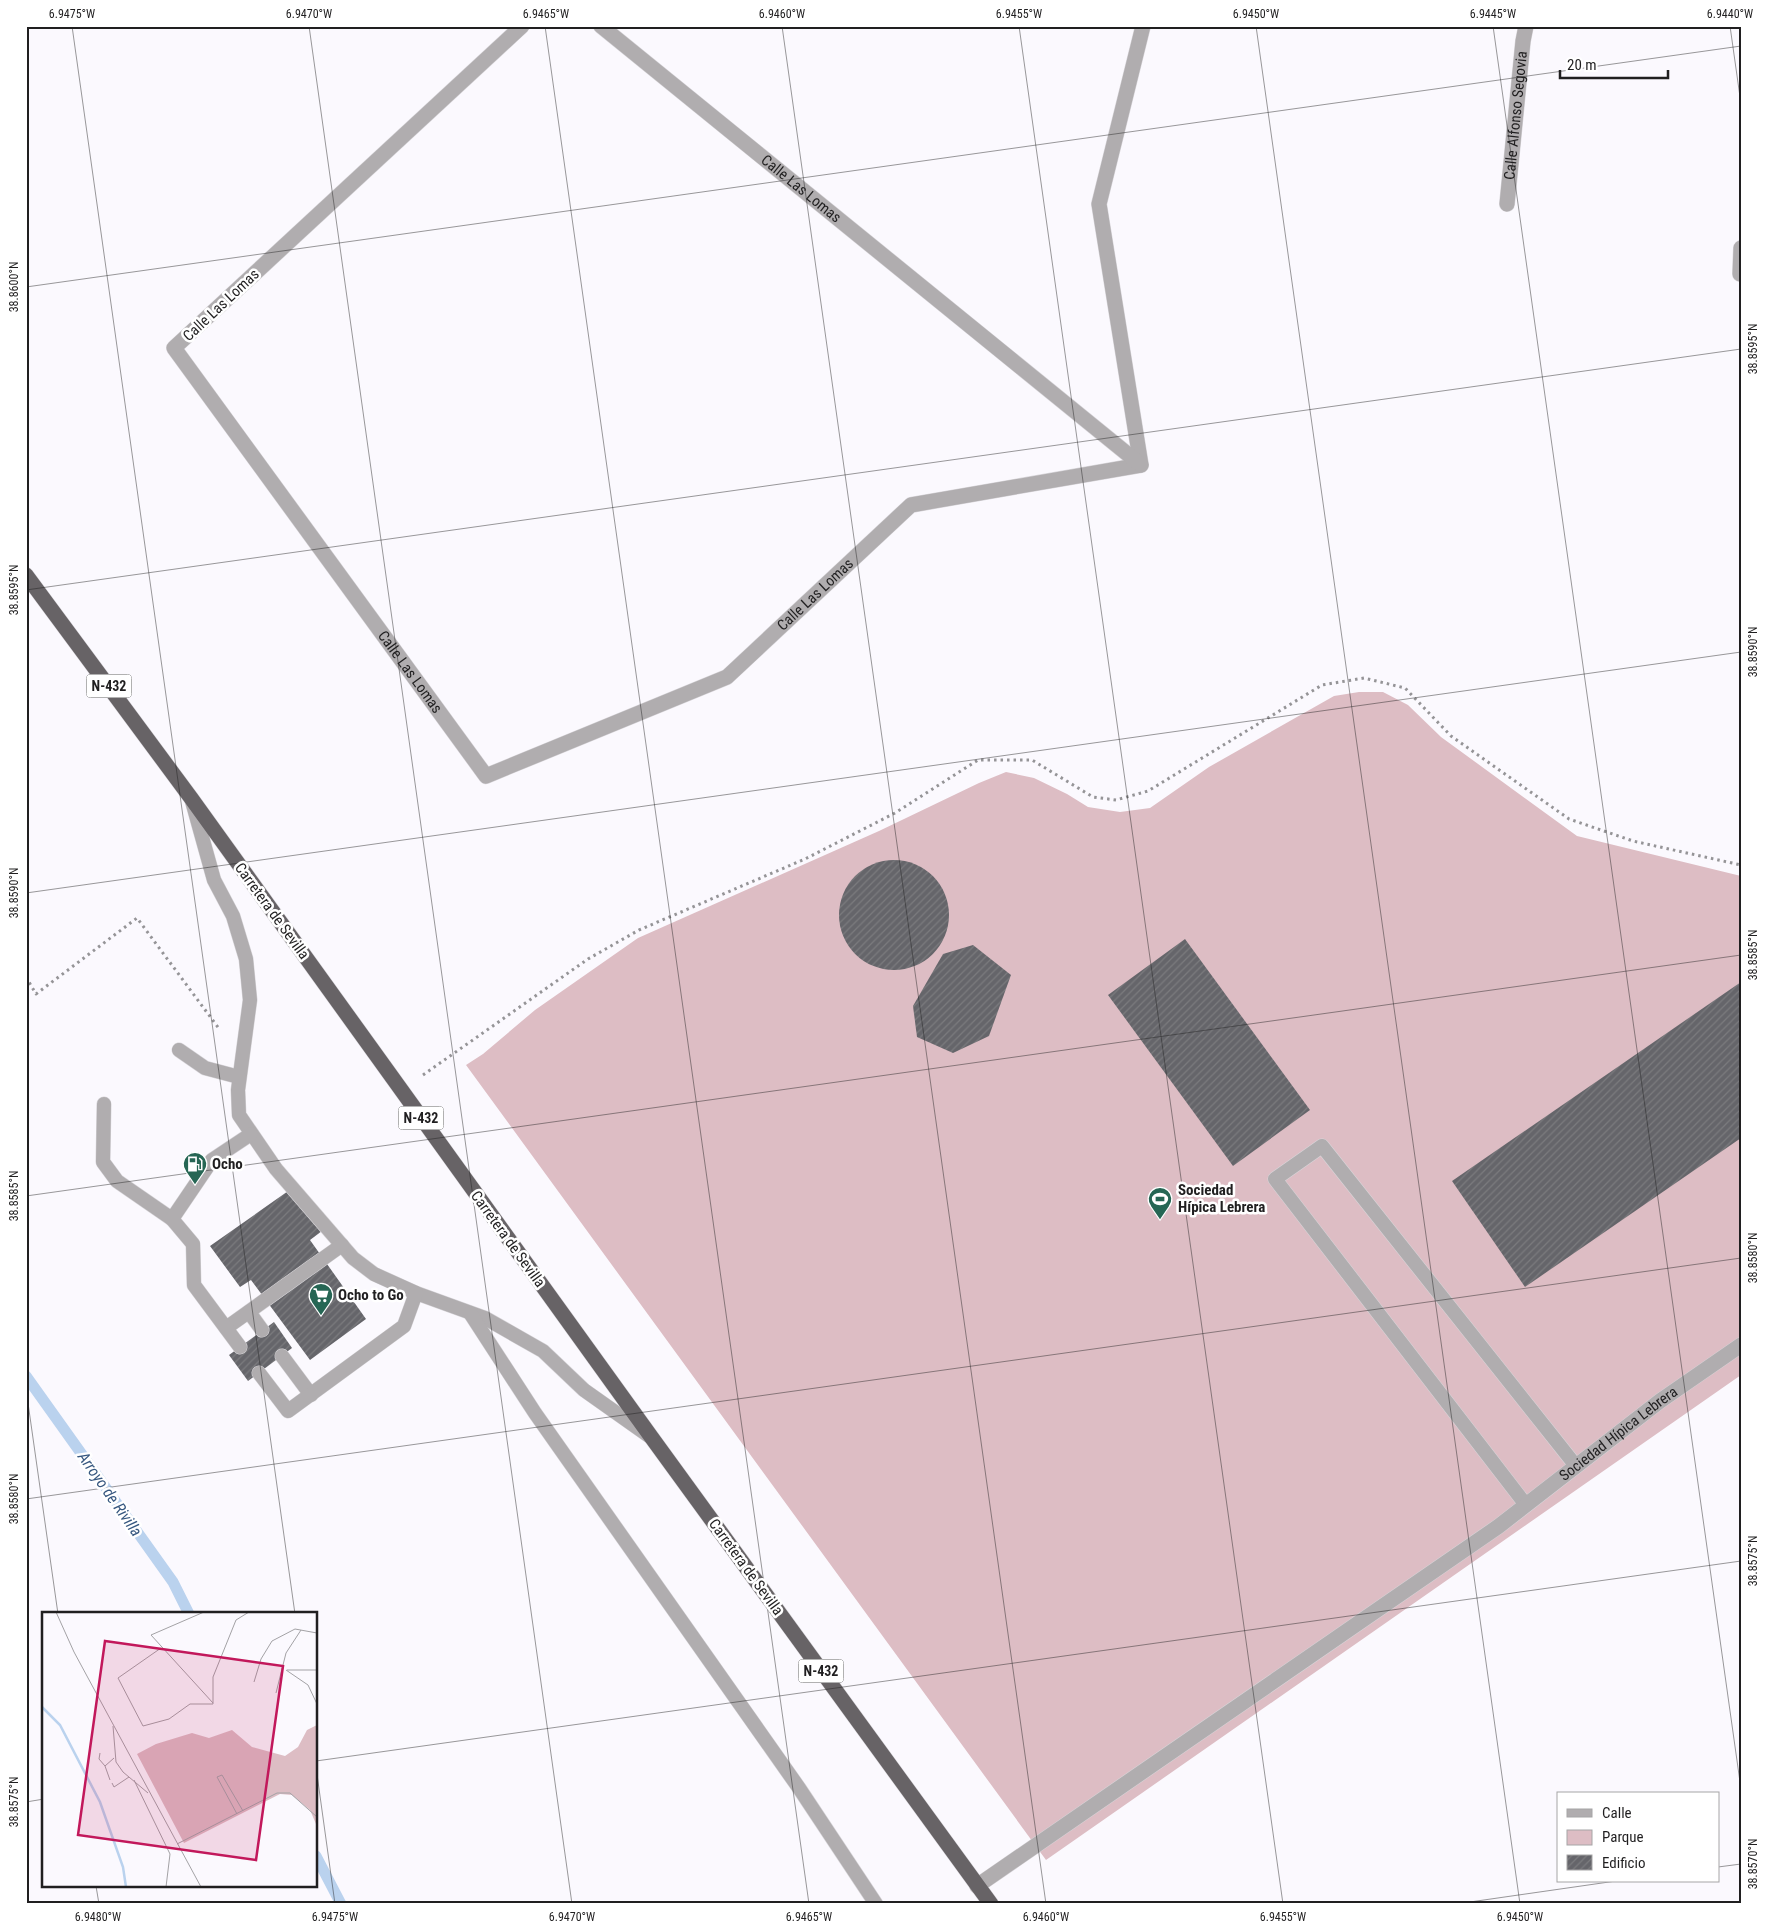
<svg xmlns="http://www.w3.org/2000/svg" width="1767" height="1930" font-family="'Roboto Condensed',sans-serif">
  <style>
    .green { fill: #ddbdc4 }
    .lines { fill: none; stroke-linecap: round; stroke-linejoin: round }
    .stream { stroke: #bad2ee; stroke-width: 11 }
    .building { fill: url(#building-hatch) }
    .service-casing { stroke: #d8d6da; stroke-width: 15 }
    .minor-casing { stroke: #d8d6da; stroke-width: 16 }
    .trunk-casing { stroke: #d8d6da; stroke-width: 16 }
    .path { stroke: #959497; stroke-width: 3; stroke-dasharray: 2.5 4; stroke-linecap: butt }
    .service { stroke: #b0adaf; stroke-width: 14 }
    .minor { stroke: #b0adaf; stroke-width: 15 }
    .trunk { stroke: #676366; stroke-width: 15 }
    .ticks { fill: none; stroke: #201f20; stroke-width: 1; stroke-opacity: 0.45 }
    .labels { text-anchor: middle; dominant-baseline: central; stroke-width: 5; stroke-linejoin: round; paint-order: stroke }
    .shield { fill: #fff; stroke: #636263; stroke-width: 1 }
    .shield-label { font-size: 14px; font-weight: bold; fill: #201f20 }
    .street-label { font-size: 15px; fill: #201f20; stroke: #fff }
    .poi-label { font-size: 15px; font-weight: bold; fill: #201f20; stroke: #fff; text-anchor: start }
    .water-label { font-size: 16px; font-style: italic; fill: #36577f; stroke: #fff }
    .inset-river { fill: none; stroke: #bad2ee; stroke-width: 2.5 }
    .inset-road { fill: none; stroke: #a3a2a5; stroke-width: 1 }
    .view { fill: #c2185b; fill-opacity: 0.15; stroke: #c2185b; stroke-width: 2.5 }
    .inset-edge { fill: none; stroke: #201f20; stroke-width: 2.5 }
    .neatline { fill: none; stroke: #201f20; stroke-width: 2 }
    .ticks-label { font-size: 12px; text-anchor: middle; fill: #201f20 }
  </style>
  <defs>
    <pattern id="building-hatch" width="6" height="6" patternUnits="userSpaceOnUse" patternTransform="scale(1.25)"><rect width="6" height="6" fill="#65656a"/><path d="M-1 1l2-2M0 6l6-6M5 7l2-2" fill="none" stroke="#7b7b7e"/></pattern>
  </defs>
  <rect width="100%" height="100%" fill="#fbf9fe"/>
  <path class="green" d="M1359 692H1383L1408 705 1441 737 1577 836 1741 876V1375L1046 1860 466 1065 483 1054 535 1010 638 938 879 831 979 783 1006 772 1034 778 1067 794 1088 807 1120 812 1150 808 1209 767 1334 696Z"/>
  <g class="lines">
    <g class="stream">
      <path d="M26 1376 173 1582 189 1614"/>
      <path d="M316 1856 341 1904"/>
    </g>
  </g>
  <g class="building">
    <circle cx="894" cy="915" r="55"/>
    <path d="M1185 939 1310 1110 1233 1166 1108 995Z"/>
    <path d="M973 945 1011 975 989 1036 953 1053 917 1037 913 1006 943 954Z"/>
    <path d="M1741 982V1138L1525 1287 1452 1181Z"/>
    <path d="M291 1189 322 1231 310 1240 366 1319 310 1360 251 1280 240 1287 210 1246Z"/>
    <path d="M274 1322 292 1348 248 1381 229 1355Z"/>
  </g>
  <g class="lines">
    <g class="service-casing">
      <g id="service">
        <path d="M192 801 214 880 233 916 246 959 250 1000 238 1090 239 1115 276 1169 353 1258 374 1274 416 1293 485 1318 543 1351 584 1390 649 1436"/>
        <path d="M179 1050 205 1068 239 1077"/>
        <path d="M104 1104 103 1162 117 1181 172 1219"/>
        <path d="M249 1312 262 1330"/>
        <path d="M470 1313 535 1413 799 1788 876 1904"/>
        <path d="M226 1328 342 1245"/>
        <path d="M240 1347 194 1285 193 1244 172 1219 212 1160 251 1134"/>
        <path d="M282 1356 311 1395"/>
        <path d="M259 1373 288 1411 404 1326 416 1293"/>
        <path d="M1526 1505 1275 1179 1322 1146 1576 1466"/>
      </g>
    </g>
    <g class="minor-casing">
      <g id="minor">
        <path id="s1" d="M522 26 174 348 486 776 727 677 911 505 1141 465 1099 204 1143 26"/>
        <path id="s2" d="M601 26 1141 465"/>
        <path id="s3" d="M1507 204 1523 41 1526 26"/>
        <path d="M1740 274 1741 248"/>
        <path id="s4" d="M977 1886 1499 1526 1660 1401 1741 1345"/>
      </g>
    </g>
    <g class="trunk-casing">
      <path id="trunk" d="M26 575 191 798 652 1438 991 1904"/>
    </g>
    <g class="path">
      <path d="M26 977 36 994 137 918 220 1030"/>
      <path d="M423 1075 588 959 639 930 805 859 895 813 978 760H1032L1093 797 1116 800 1148 791 1322 685 1364 678 1405 688 1451 736 1569 819 1633 841 1741 865"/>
    </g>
    <use href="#service" class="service"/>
    <use href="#minor" class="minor"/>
    <use href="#trunk" class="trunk"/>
  </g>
  <path class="ticks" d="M72 26 295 1614M309 26 572 1904M545 26 809 1904M782 26 1046 1904M1019 26 1283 1904M1256 26 1520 1904M1493 26 1741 1789M1730 26 1741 104M26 287 1741 46M26 590 1741 349M26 893 1741 652M26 1196 1741 955M26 1389 58 1614M26 1499 1741 1258M316 1761 1741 1561M316 1767 335 1904M26 1802 44 1799M1718 1867 1741 1864M96 1886 99 1904M1456 1904 1616 1881"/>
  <defs>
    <g id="fuel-pin" transform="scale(1.25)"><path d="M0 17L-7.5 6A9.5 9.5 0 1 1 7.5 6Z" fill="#266654" stroke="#fff"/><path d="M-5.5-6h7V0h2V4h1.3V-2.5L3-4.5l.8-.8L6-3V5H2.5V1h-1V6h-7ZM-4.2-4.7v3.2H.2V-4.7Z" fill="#fff"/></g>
    <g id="stadium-pin" transform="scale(1.25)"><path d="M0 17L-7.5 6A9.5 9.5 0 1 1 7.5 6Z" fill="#266654" stroke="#fff"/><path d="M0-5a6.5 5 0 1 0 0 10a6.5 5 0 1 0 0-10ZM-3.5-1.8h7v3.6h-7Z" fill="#fff"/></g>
    <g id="supermarket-pin" transform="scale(1.25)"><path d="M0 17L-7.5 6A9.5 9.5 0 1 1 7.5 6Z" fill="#266654" stroke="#fff"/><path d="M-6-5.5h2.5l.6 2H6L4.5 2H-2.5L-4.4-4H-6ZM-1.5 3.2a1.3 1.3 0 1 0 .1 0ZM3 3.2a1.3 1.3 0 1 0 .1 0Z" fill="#fff"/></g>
  </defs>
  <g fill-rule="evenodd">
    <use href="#fuel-pin" x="195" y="1164"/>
    <use href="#stadium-pin" x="1160" y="1199"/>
    <use href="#supermarket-pin" x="321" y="1295"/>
  </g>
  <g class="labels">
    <g class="shield">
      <rect x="86.5" y="674.5" width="45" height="23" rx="4"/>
      <rect x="398.5" y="1106.5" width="45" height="23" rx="4"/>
      <rect x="798.5" y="1659.5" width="45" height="23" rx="4"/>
    </g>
    <g class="shield-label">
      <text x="109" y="686">N-432</text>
      <text x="421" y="1118">N-432</text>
      <text x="821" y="1671">N-432</text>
    </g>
    <g class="street-label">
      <text stroke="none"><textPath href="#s3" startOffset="89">Calle Alfonso Segovia</textPath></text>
      <text stroke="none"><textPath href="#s2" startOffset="258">Calle Las Lomas</textPath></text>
      <text transform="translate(221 305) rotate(-43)">Calle Las Lomas</text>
      <text stroke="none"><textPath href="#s1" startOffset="1385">Calle Las Lomas</textPath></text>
      <text stroke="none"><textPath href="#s1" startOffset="875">Calle Las Lomas</textPath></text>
      <text transform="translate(272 911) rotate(54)">Carretera de Sevilla</text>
      <text transform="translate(508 1239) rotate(54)">Carretera de Sevilla</text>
      <text stroke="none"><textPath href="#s4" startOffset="785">Sociedad Hípica Lebrera</textPath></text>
      <text transform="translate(746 1567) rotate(54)">Carretera de Sevilla</text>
    </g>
    <g class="poi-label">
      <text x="212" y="1164">Ocho</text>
      <text x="1178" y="1190">Sociedad<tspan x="1178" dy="17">Hípica Lebrera</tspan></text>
      <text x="338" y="1295">Ocho to Go</text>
    </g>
    <g class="water-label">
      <text transform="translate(110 1494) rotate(55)">Arroyo de Rivilla</text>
    </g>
  </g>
  <g transform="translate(42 1612)">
    <rect width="275" height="275" fill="#fbf9fe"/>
    <path d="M275 113 274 212 268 198 250 183 238 182 142 231 95 142 114 132 150 121 167 126 190 118 210 135 243 144 256 135 265 118Z" fill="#ddbdc4"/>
    <path class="inset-river" d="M0 95 18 113 58 190 81 255 84 275"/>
    <path class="inset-road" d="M14 0 32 40 159 275M162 0 109 23 171 91M119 36 76 66 101 114 127 107 148 92H171V65L194 8 207 0M244 58 266 73 275 92M245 58H275M212 70 219 47 230 29 253 17 275 21M234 81 244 41 259 18M71 114 74 150 81 160 106 181M58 141 57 147 63 154M68 168 63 154 72 146M92 168 128 242 124 275M70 171 72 175 87 165M195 202 175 165 180 163 201 199M135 232 235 181H248L275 205"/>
    <path class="view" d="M63 29 241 54 214 248 36 223Z"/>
    <rect width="275" height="275" class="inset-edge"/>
  </g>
  <rect width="1767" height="1930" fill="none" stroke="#ffffff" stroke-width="55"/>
  <rect x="1557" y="1792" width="162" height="90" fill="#ffffff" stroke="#a6a5a6"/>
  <rect x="1567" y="1809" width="25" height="8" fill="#b0adaf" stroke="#a6a5a6"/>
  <text x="1602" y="1818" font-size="15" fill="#201f20">Calle</text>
  <rect x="1567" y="1830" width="25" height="15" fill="#ddbdc4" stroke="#a6a5a6"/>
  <text x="1602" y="1842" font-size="15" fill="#201f20">Parque</text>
  <rect x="1567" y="1855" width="25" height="15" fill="url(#building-hatch)" stroke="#a6a5a6"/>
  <text x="1602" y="1868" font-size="15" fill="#201f20">Edificio</text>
  <path d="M1560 70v8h108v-8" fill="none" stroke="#201f20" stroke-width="2.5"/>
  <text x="1567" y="70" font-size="15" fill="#201f20" stroke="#ffffff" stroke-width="4" paint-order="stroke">20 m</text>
  <rect x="28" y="28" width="1712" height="1874" class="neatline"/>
  <g class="ticks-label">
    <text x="72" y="18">6.9475°W</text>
    <text x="309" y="18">6.9470°W</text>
    <text x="546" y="18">6.9465°W</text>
    <text x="782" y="18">6.9460°W</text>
    <text x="1019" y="18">6.9455°W</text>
    <text x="1256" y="18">6.9450°W</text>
    <text x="1493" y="18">6.9445°W</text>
    <text x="1730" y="18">6.9440°W</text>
    <text transform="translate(14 287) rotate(-90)" y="4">38.8600°N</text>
    <text transform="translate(1753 349) rotate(-90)" y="4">38.8595°N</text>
    <text transform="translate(14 590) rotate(-90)" y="4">38.8595°N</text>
    <text transform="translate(1753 652) rotate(-90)" y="4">38.8590°N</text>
    <text transform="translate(14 893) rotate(-90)" y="4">38.8590°N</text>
    <text transform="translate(1753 955) rotate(-90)" y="4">38.8585°N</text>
    <text transform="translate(14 1196) rotate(-90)" y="4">38.8585°N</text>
    <text transform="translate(1753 1258) rotate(-90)" y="4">38.8580°N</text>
    <text transform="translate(14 1499) rotate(-90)" y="4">38.8580°N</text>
    <text transform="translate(1753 1561) rotate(-90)" y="4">38.8575°N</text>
    <text transform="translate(14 1802) rotate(-90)" y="4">38.8575°N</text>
    <text transform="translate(1753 1864) rotate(-90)" y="4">38.8570°N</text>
    <text x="98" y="1921">6.9480°W</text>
    <text x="335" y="1921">6.9475°W</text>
    <text x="572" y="1921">6.9470°W</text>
    <text x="809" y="1921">6.9465°W</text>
    <text x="1046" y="1921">6.9460°W</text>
    <text x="1283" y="1921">6.9455°W</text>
    <text x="1520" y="1921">6.9450°W</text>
  </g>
</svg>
